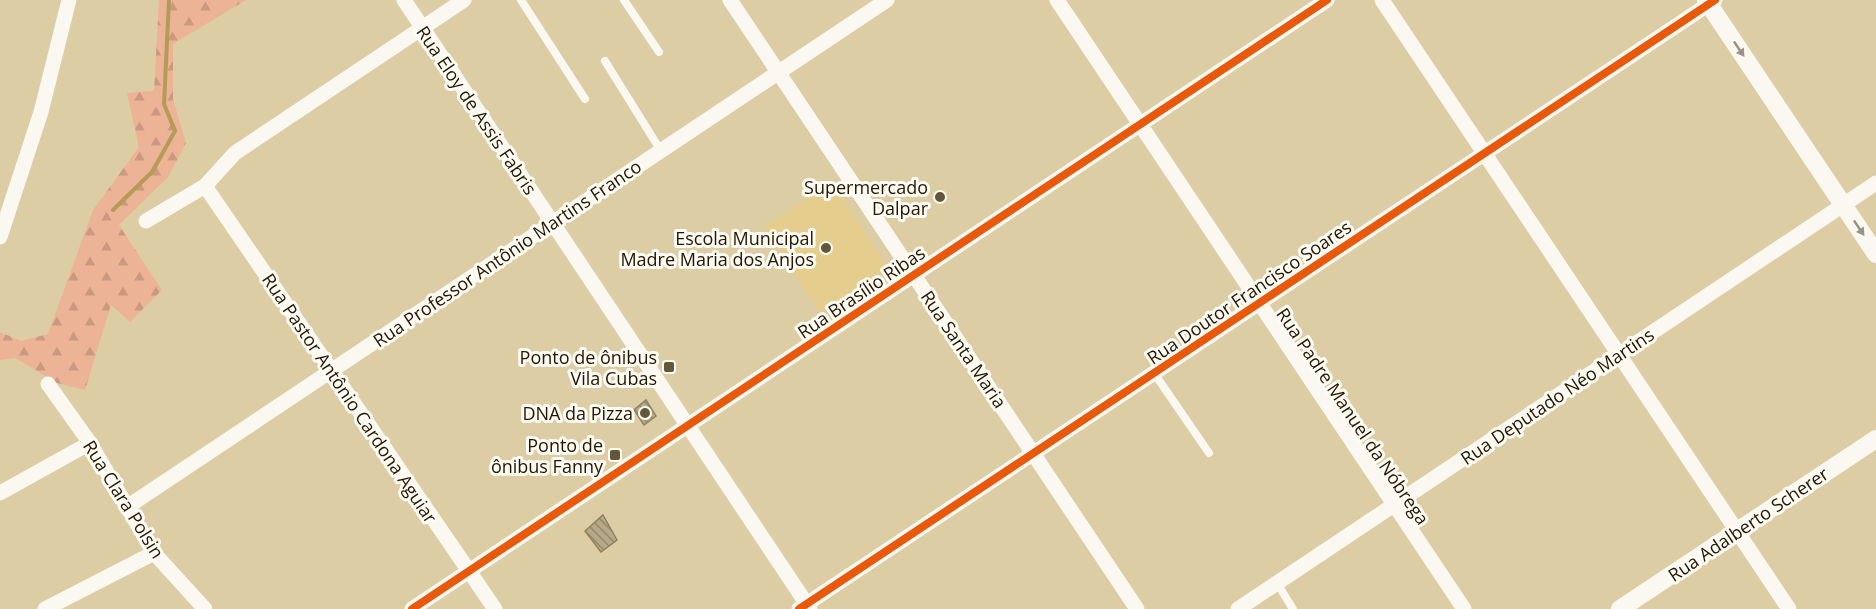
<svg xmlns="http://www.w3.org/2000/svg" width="1876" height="609" font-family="'Open Sans',sans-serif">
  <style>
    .built { fill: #e5ce8d }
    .forest { fill: url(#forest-firs) }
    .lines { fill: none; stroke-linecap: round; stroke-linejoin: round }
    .stream { stroke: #b49c56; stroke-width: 4 }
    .building { fill: url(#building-back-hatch); stroke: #8f835f; stroke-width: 1.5 }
    .service { stroke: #faf8f1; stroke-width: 8 }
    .minor { stroke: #faf8f1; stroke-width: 15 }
    .tertiary { stroke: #faf8f1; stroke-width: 18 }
    .cycleway-casing { stroke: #fefbf4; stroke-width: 11 }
    .cycleway { stroke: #e8590c; stroke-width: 8 }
    .oneway { fill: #999385 }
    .poi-dot { fill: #635739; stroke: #fefbf4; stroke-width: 2 }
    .labels { text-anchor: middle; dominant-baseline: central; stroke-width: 6; stroke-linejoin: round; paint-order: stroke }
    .street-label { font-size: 18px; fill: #221700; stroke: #fefbf4 }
    .poi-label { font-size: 18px; fill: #221700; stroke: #fefbf4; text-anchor: end }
  </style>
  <defs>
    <pattern id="forest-firs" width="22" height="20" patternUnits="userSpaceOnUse" patternTransform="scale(1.5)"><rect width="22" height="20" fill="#edb397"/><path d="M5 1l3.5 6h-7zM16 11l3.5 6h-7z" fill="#cb9980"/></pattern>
    <pattern id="building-back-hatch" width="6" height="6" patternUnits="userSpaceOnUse" patternTransform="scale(1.5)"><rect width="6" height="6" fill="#b6a988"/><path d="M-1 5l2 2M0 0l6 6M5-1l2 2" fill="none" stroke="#94896d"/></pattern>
  </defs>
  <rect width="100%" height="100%" fill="#dccda4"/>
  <path class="built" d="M832 182 888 268 820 313 764 227Z"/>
  <path class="forest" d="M159 0H246L173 44V99L186 143 168 177 119 225 162 290 130 322 111 305 85 390 57 383 15 358 0 360V332L21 341 48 334 93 210 139 147 127 93 154 91Z"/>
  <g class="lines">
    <path class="stream" d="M113 210 152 172 175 131 164 104 169 0"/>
  </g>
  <g class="building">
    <path d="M646 400 656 416 644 425 634 410Z"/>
    <path d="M603 515 617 540 601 552 585 531Z"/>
  </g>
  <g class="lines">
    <g class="service">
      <path d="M521 0 585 99"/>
      <path d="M624 0 659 52"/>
      <path d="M605 61 661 151"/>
      <path d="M1154 373 1209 453"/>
      <path d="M1277 583 1293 609"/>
    </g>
    <g class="minor">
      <path d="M404 0 810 609"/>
      <path d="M730 0 1137 609"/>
      <path d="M1057 0 1464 609"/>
      <path d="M1382 0 1789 609"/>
      <path d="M205 186 495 609"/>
      <path d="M146 221 205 186 235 153 464 0"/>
      <path d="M0 237 41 112 69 0"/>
      <path d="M48 384 90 443 154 553 205 609"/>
      <path d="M0 493 90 443"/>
      <path d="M127 507 887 0"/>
      <path d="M45 609 154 553"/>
      <path d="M412 609 1327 0"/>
      <path d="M799 609 1715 0"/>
      <path d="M1238 609 1876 183"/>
    </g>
    <g class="tertiary">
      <path d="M1706 0 1876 254"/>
      <path d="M1620 609 1876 439"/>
    </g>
    <g class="cycleway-casing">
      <g id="cycleway">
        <path d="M412 609 1327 0"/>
        <path d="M799 609 1715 0"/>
      </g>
    </g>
    <use href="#cycleway" class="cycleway"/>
  </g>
  <defs><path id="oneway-solid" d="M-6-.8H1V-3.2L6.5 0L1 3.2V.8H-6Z" transform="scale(1.5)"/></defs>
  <g class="oneway">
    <use href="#oneway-solid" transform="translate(1739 49) rotate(56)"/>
    <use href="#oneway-solid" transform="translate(1859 228) rotate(56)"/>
  </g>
  <g class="poi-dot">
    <circle cx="940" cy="197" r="6"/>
    <circle cx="826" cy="248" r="6"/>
    <rect x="663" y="361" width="12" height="12" rx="3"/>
    <circle cx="645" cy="413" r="6"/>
    <rect x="609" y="449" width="12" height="12" rx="3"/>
  </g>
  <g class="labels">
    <g class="street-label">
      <text transform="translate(477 110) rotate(56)">Rua Eloy de Assis Fabris</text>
      <text transform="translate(507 253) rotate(-34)">Rua Professor Antônio Martins Franco</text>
      <text transform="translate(861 292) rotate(-34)">Rua Brasílio Ribas</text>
      <text transform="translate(1249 292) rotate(-34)">Rua Doutor Francisco Soares</text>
      <text transform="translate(964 349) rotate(56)">Rua Santa Maria</text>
      <text transform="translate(1557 396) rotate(-34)">Rua Deputado Néo Martins</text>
      <text transform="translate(350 398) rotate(56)">Rua Pastor Antônio Cardona Aguiar</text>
      <text transform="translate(1353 416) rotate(56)">Rua Padre Manuel da Nóbrega</text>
      <text transform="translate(124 499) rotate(58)">Rua Clara Polsin</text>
      <text transform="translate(1748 524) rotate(-34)">Rua Adalberto Scherer</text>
    </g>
    <g class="poi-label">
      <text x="928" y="187">Supermercado<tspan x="928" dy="21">Dalpar</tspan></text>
      <text x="814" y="238">Escola Municipal<tspan x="814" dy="21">Madre Maria dos Anjos</tspan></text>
      <text x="657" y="357">Ponto de ônibus<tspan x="657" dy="21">Vila Cubas</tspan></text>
      <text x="633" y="413">DNA da Pizza</text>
      <text x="603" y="445">Ponto de<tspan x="603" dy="21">ônibus Fanny</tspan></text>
    </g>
  </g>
</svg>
